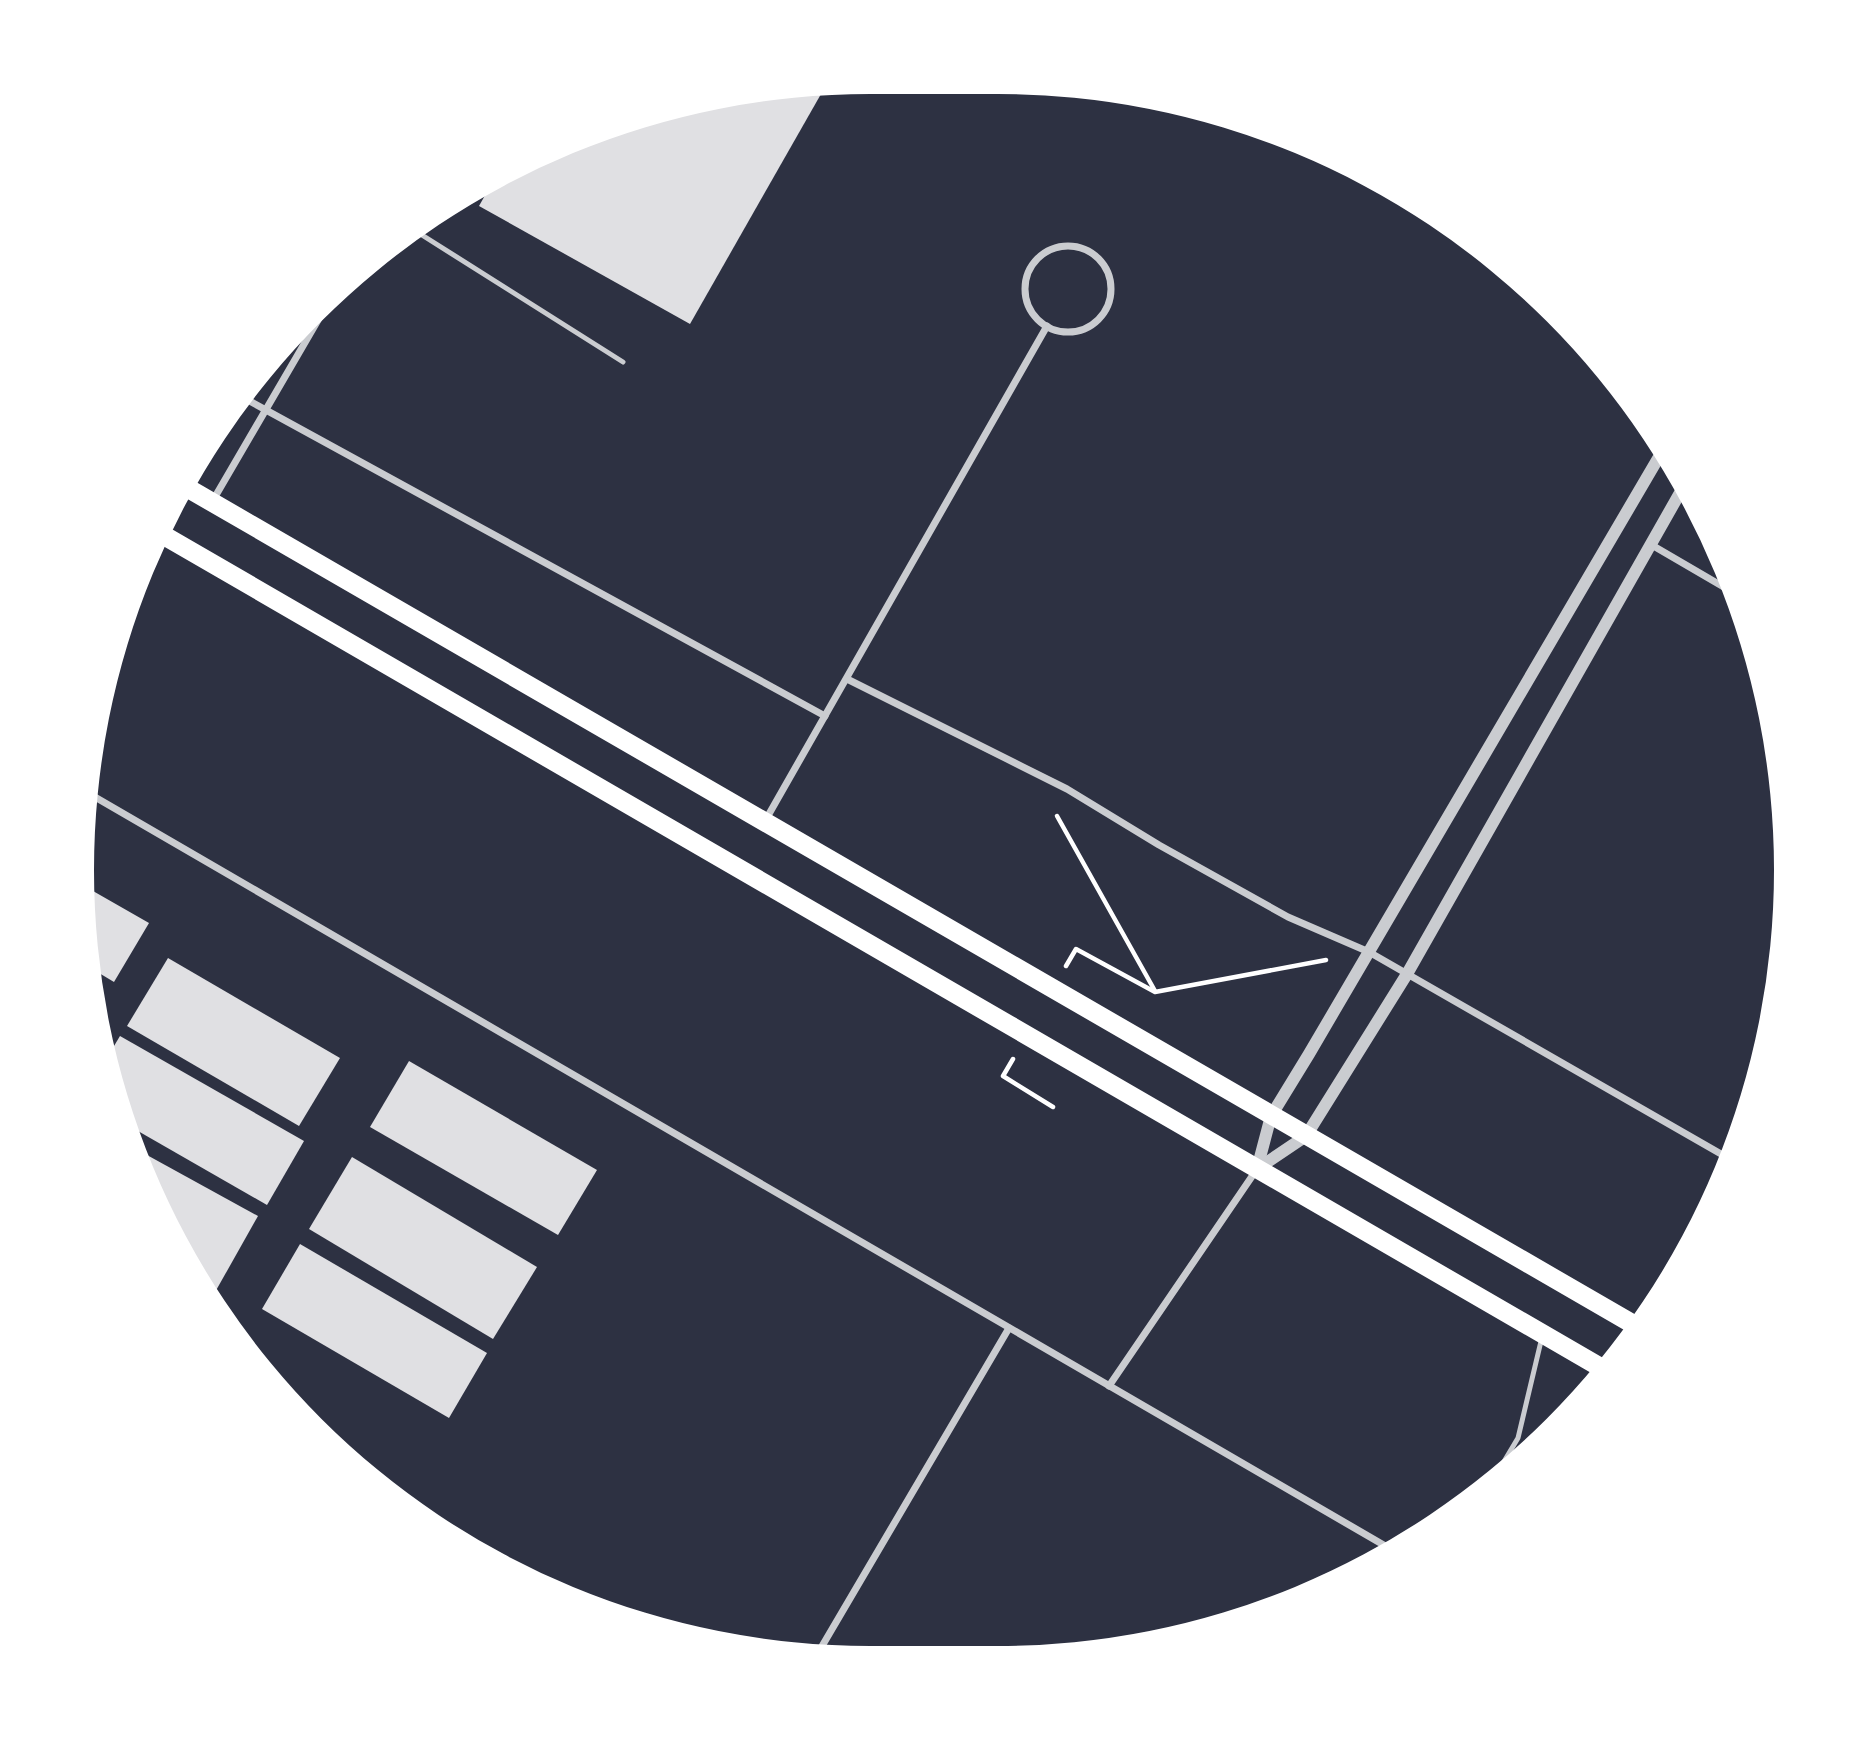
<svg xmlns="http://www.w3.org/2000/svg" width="1869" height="1740" font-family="Ubuntu,sans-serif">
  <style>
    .building { fill: #e0e0e3 }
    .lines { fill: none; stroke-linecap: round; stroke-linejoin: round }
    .path { stroke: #fff; stroke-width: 4.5 }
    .service { stroke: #caccd0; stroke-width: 5 }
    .minor { stroke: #caccd0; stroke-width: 7 }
    .tertiary { stroke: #caccd0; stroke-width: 12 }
    .trunk { stroke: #fff; stroke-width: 19 }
  </style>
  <rect width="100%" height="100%" fill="#2d3142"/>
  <g class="building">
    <path d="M825 87 690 324 479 206 493 181 522 163 716 97Z"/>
    <path d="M86 887 149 923 114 982 89 967Z"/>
    <path d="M168 958 340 1058 299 1126 127 1026Z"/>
    <path d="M120 1036 304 1141 267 1205 124 1123 108 1056Z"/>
    <path d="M409 1061 597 1170 558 1235 370 1127Z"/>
    <path d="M136 1149 258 1216 214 1294 208 1291 188 1264Z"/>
    <path d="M352 1157 537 1267 493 1339 309 1229Z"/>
    <path d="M300 1244 487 1353 449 1418 262 1309Z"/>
  </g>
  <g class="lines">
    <g class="path">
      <path d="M1057 816 1155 991"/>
      <path d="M1066 966 1076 949 1155 992 1326 960"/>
      <path d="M1013 1059 1003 1076 1053 1107"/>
    </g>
    <g class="service">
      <path d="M414 230 623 362"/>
      <path d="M1493 1480 1518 1438 1542 1337"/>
    </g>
    <g class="minor">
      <circle cx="1068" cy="289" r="43"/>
      <path d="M244 398 825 716"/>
      <path d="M212 502 328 303"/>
      <path d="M1650 544 1734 593"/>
      <path d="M847 679 1067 789 1159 845 1288 917 1369 952 1728 1158"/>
      <path d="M88 793 1394 1551"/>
      <path d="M765 821 1047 326"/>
      <path d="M1109 1386 1257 1169"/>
      <path d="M818 1653 1009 1328"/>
    </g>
    <g class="tertiary">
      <path d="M1257 1169 1271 1116 1309 1054 1663 450"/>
      <path d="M1257 1169 1306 1136 1407 974 1685 484"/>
    </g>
    <g class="trunk">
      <path d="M184 486 1638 1327"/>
      <path d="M163 535 1605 1370"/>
    </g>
  </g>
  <path d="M0 0H1869V1740H0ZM870 94H998A776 776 0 0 1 1774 870V870A776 776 0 0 1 998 1646H870A776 776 0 0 1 94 870V870A776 776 0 0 1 870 94Z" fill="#fff" fill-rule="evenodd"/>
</svg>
